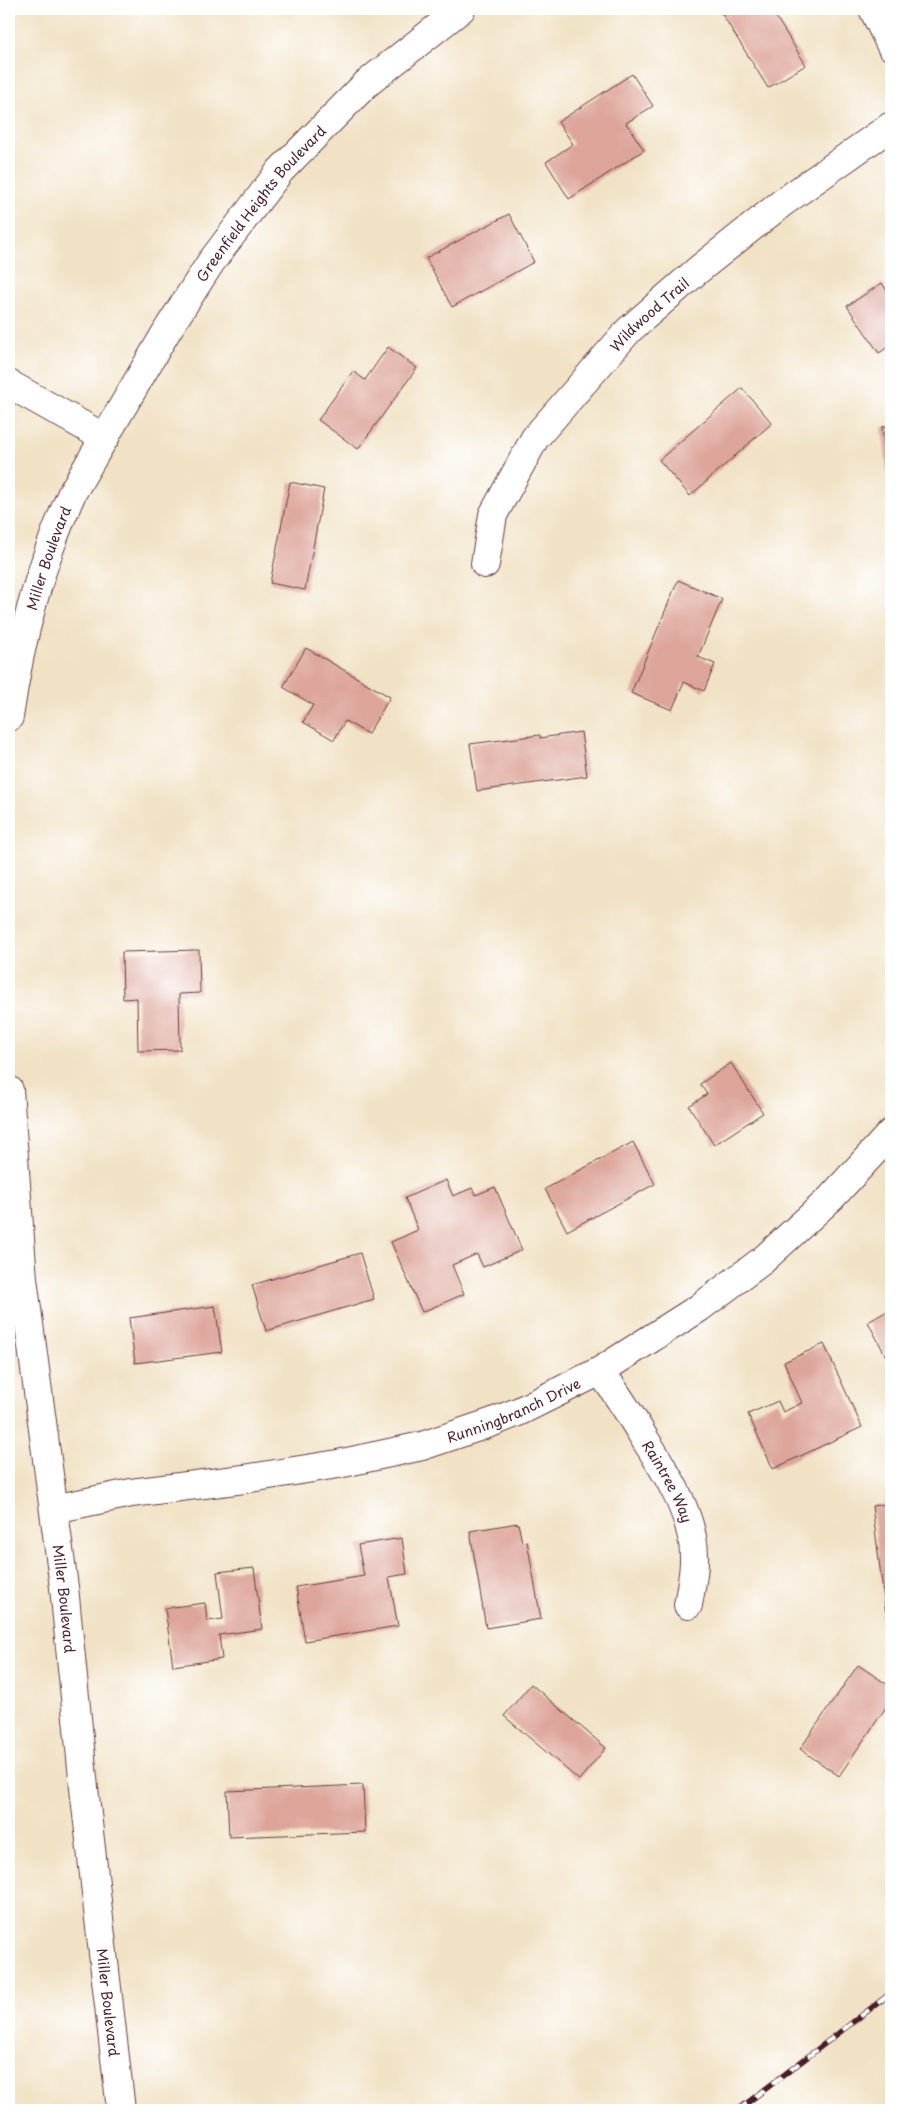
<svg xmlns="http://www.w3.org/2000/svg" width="900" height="2119" font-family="'Playpen Sans',sans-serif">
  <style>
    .building { fill: #dda59a }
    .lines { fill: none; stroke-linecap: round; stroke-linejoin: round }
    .street-casing { stroke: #633c42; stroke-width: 30 }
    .secondary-casing { stroke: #633c42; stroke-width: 30 }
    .street { stroke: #fff; stroke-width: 28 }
    .secondary { stroke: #fff; stroke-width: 28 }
    .rail-casing { stroke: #4a1f2b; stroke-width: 5.5 }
    .rail { stroke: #fff; stroke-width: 4; stroke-dasharray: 11; stroke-linecap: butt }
    .labels { text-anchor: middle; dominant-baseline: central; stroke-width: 4; stroke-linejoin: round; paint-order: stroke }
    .street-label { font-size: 14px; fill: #4a1f2b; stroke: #fff }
  </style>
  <rect width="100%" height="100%" fill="#fff"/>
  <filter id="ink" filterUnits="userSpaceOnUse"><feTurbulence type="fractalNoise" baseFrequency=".02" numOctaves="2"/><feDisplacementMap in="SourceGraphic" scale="10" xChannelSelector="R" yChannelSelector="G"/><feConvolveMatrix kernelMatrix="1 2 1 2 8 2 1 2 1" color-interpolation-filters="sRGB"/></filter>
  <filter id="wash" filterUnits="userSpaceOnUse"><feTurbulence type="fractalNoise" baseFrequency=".0096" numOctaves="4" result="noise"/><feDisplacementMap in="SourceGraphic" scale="20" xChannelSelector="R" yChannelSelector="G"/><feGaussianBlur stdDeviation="1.12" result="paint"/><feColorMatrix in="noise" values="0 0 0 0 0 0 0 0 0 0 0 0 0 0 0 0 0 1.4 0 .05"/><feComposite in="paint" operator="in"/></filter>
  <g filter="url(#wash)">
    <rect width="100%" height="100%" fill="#f1e2c5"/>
    <g id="blocks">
      <g class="building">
        <path d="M719 9H749L750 11 754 9H771L806 65 768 88Z"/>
        <path d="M632 74 653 106 626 123 644 150 569 199 546 162 573 144 558 122Z"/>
        <path d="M509 214 534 262 452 307 426 258Z"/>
        <path d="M882 283 891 297V345L879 353 847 306Z"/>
        <path d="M388 347 417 368 358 449 318 420 353 371 365 380Z"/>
        <path d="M742 388 772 423 690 496 659 460Z"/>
        <path d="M891 426V487H889L882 427Z"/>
        <path d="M290 482 324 489 305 590 270 583Z"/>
        <path d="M678 580 722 599 698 657 715 664 704 691 684 682 672 710 631 693Z"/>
        <path d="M306 648 390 697 368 734 345 721 334 740 303 722 313 705 283 687Z"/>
        <path d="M581 732 587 776 477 791 470 744 540 735V738Z"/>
        <path d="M890 779H891V819L886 818Z"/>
        <path d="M199 950 200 993 179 994 180 1050 138 1051 137 998 123 999 122 952Z"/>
        <path d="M731 1063 763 1113 714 1145 689 1106 707 1094 700 1084Z"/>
        <path d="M633 1142 655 1184 567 1231 545 1189Z"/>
        <path d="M446 1180 453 1196 472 1188 476 1195 495 1187 522 1250 483 1267 477 1254 452 1265 464 1294 422 1312 391 1242 418 1230 405 1198Z"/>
        <path d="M360 1253 374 1299 266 1331 252 1285Z"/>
        <path d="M215 1306 222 1352 135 1363 129 1318Z"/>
        <path d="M891 1309V1363L890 1364 868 1322Z"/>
        <path d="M824 1344 862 1427 773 1469 748 1414 778 1401 783 1412 802 1403 784 1362Z"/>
        <path d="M891 1503V1623H887L872 1506Z"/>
        <path d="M518 1523 522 1542 527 1541 541 1619 486 1628 470 1531Z"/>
        <path d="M402 1538 407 1574 389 1577 398 1626 305 1641 296 1587 364 1576 358 1545Z"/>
        <path d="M254 1568 262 1629 219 1635 222 1659 173 1666 165 1608 205 1603 207 1621 223 1619 217 1572Z"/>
        <path d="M858 1665 891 1687V1700L839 1776 800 1749Z"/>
        <path d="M531 1684 606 1748 579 1780 504 1716Z"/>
        <path d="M363 1785 365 1832 229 1837 227 1791Z"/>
      </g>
    </g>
  </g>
  <g filter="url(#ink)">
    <use href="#blocks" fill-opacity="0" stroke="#633c42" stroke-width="1"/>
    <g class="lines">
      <g class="street-casing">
        <g id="street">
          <path d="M873 9 891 46"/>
          <path d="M9 384 105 438"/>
          <path id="s1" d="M485 564 493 515 535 438 629 330 698 270 782 203 891 126"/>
          <path id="s2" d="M600 1371C617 1393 631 1416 646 1441 665 1471 685 1502 692 1537 697 1560 692 1582 688 1605"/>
          <path id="s3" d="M54 1509 131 1493 244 1479 338 1464 422 1446 493 1422 520 1411 600 1371 699 1308 763 1260 831 1198 891 1133"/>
        </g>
      </g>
      <g class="secondary-casing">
        <g id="secondary">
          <path id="s4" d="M9 717C20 640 40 564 72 493L168 329 211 262 280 171 366 84 461 9"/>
          <path id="s5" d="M9 1090 23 1279 64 1587 84 1788 121 2110"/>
        </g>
      </g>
      <use href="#street" class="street"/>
      <use href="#secondary" class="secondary"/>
      <g class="rail-casing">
        <path id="rail" d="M738 2110 891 1993"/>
      </g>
      <use href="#rail" class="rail"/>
    </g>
  </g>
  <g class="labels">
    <g class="street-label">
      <text stroke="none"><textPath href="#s4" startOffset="580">Greenfield Heights Boulevard</textPath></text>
      <text stroke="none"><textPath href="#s1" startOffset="306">Wildwood Trail</textPath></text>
      <text stroke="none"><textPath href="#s4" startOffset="164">Miller Boulevard</textPath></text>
      <text stroke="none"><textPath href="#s3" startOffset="472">Runningbranch Drive</textPath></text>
      <text stroke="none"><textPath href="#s2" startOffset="130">Raintree Way</textPath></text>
      <text stroke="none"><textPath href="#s5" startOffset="512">Miller Boulevard</textPath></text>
      <text stroke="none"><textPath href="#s5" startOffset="918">Miller Boulevard</textPath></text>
    </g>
  </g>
  <rect width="900" height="2119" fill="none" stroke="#fff" stroke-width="30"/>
</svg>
